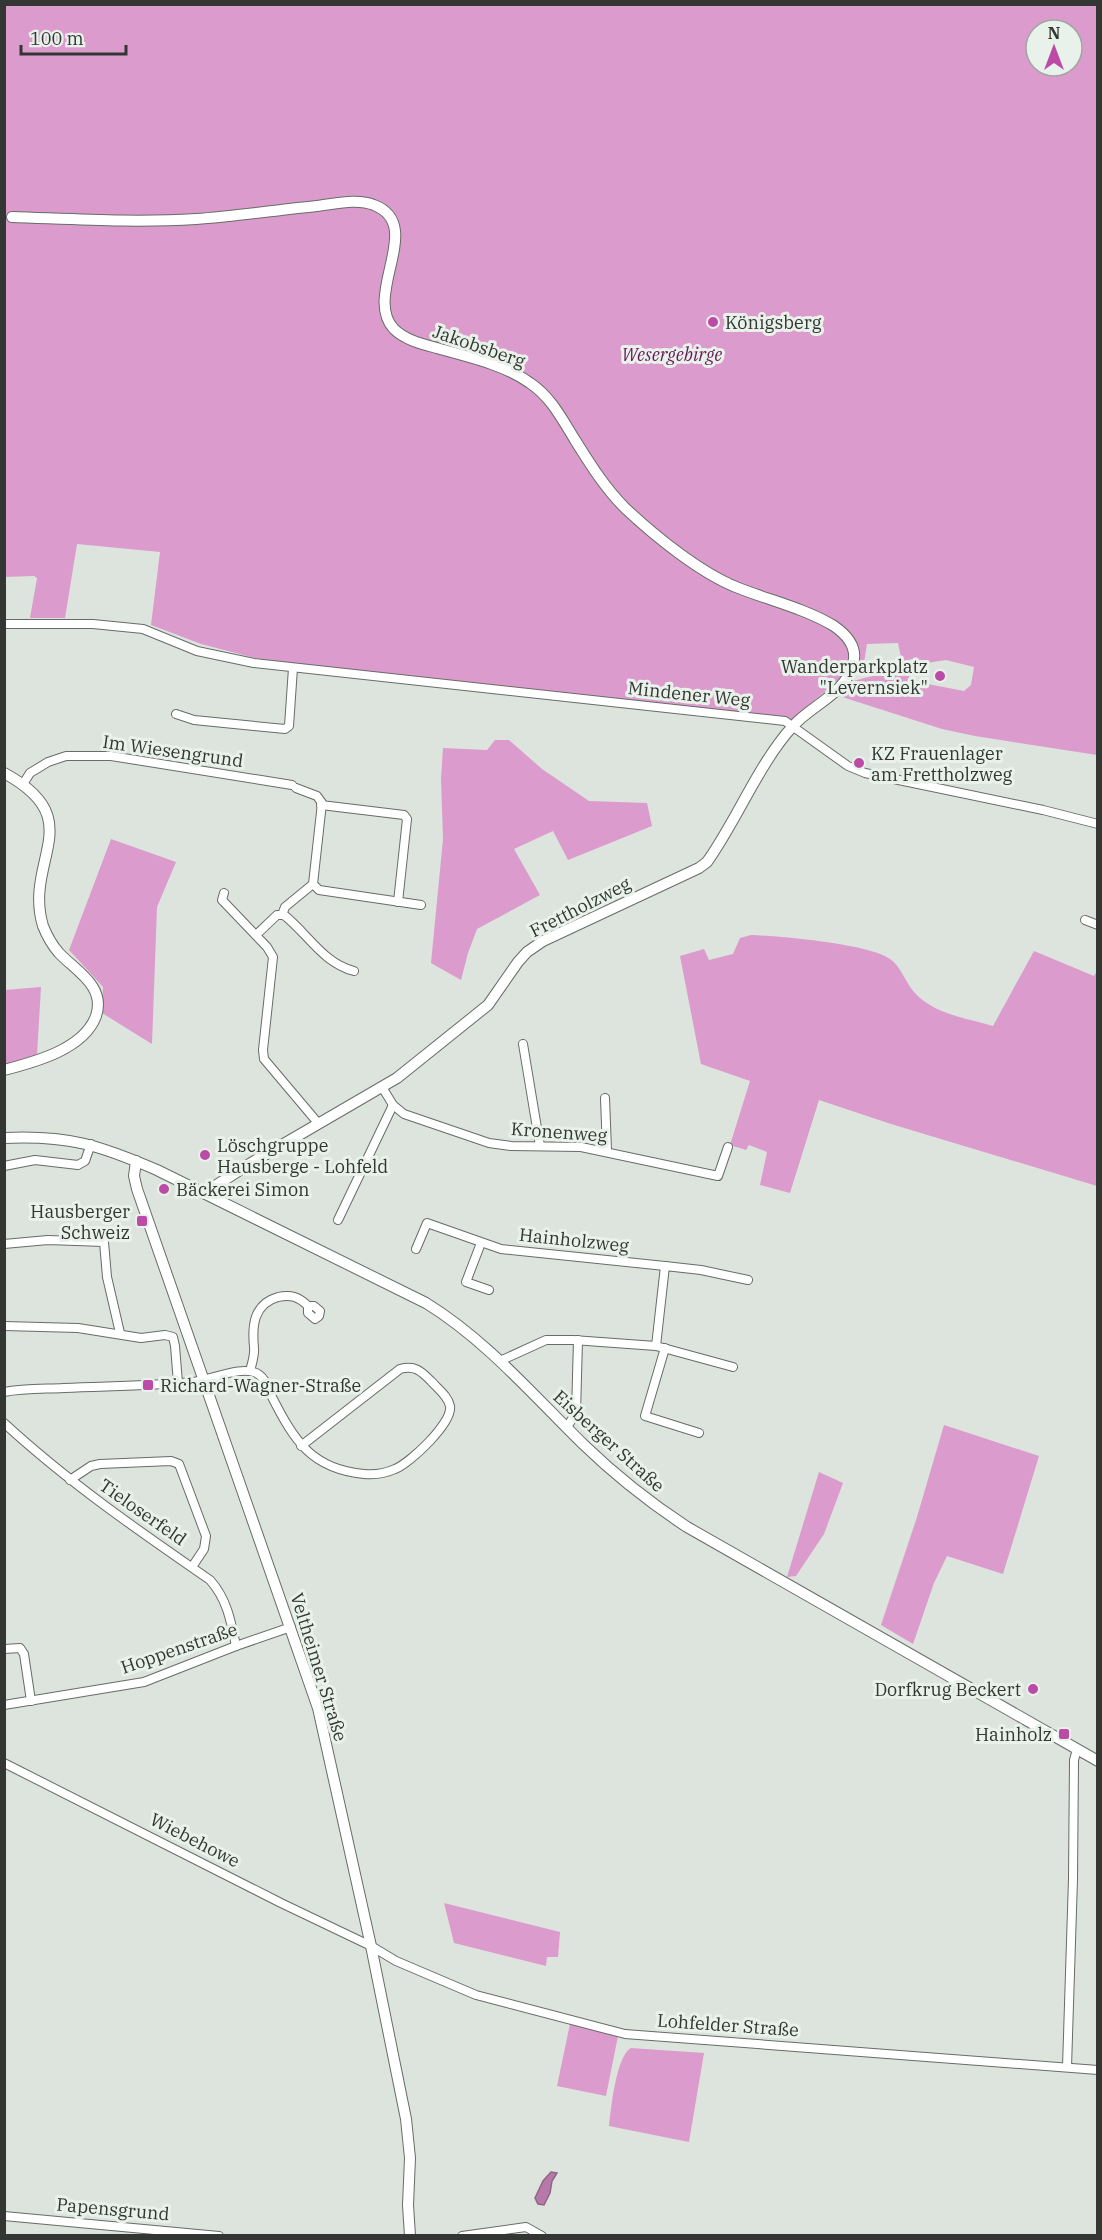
<svg xmlns="http://www.w3.org/2000/svg" width="1102" height="2240" font-family="'IBM Plex Serif',serif">
  <style>
    .green { fill: #dc9bcd; fill-rule: evenodd }
    .water { fill: #b779a9; stroke: #8f6586; stroke-width: 1.5 }
    .lines { fill: none; stroke-linecap: round; stroke-linejoin: round }
    .street-casing { stroke: #656d66; stroke-width: 10 }
    .secondary-casing { stroke: #656d66; stroke-width: 12 }
    .street { stroke: #fff; stroke-width: 8 }
    .secondary { stroke: #fff; stroke-width: 10 }
    .poi-dot { fill: #bb4ba7; stroke: #e9f2ea; stroke-width: 2 }
    .labels { text-anchor: middle; dominant-baseline: central; stroke-width: 6; stroke-linejoin: round; paint-order: stroke }
    .poi-label { font-size: 18px; fill: #333633; stroke: #e9f2ea; text-anchor: start }
    .street-label { font-size: 18px; fill: #333633; stroke: #e9f2ea }
    .park-label { font-size: 18px; font-style: italic; fill: #681d5b; stroke: #e9f2ea }
  </style>
  <rect width="100%" height="100%" fill="#dce4dd"/>
  <g class="green">
    <path d="M4 5H1097V755L975 736 942 729 836 695 847 684 853 681 896 670H905L912 681 964 691 971 685 974 667 946 660 914 665 912 659 902 662 898 643 867 644 863 669 866 672 859 674 845 671 842 677 791 720 299 664 255 658 201 644 151 625 160 552 77 544 65 618H30L37 578 34 576 4 577ZM1036 30H1072V66H1036Z"/>
    <path d="M495 740H509L542 769 589 801 647 803 652 826 568 860 553 831 514 849 540 895 477 929 468 953 461 980 431 963 443 839 441 779 443 748 487 750Z"/>
    <path d="M111 839 176 862 157 907 152 1044 102 1013 103 987 69 950Z"/>
    <path d="M751 935C779 936 870 944 890 959 901 966 905 982 914 992 933 1014 966 1018 993 1026L1034 951 1094 976 1097 971V1186L891 1124 819 1100 790 1193 760 1185 767 1152 749 1145 746 1150 730 1145 750 1081 701 1064 680 956 704 949 709 960 733 954 740 938Z"/>
    <path d="M41 987 37 1055 5 1065V990Z"/>
    <path d="M944 1425 1039 1456 1003 1574 947 1556 934 1583 913 1644 881 1625 917 1517Z"/>
    <path d="M819 1472 843 1483 824 1534 796 1576 787 1577Z"/>
    <path d="M444 1903 560 1932 558 1957H547L546 1966 454 1943Z"/>
    <path d="M570 2024 618 2036 606 2096 557 2086Z"/>
    <path d="M631 2048 704 2053 689 2142 609 2126C611 2109 616 2056 631 2048Z"/>
  </g>
  <path class="water" d="M551 2172 557 2173 552 2181 550 2193 544 2205 538 2204 535 2198 543 2181Z"/>
  <g class="lines">
    <g class="street-casing">
      <g id="street">
        <path d="M4 624H93L143 629 197 651 254 663 785 721 848 766 865 773 1043 810 1098 824"/>
        <path d="M176 714 194 720 285 729 289 726 293 668"/>
        <path d="M23 784 30 773 48 762 66 756H111L292 785"/>
        <path d="M321 805 404 815 407 819 398 902"/>
        <path d="M313 884 319 890 421 905"/>
        <path d="M224 893 222 900 267 947 273 957 263 1050 264 1059 318 1123"/>
        <path d="M282 915 285 907 313 884 322 803 317 796 296 788"/>
        <path d="M1085 920 1098 925"/>
        <path d="M256 935 277 915H284C308 934 323 963 354 971"/>
        <path d="M523 1044 540 1146"/>
        <path d="M382 1087 393 1105 404 1114 489 1143 511 1146 581 1147 718 1176 728 1147"/>
        <path d="M605 1098 607 1151"/>
        <path d="M4 1166 35 1160 78 1165 85 1161 91 1144"/>
        <path d="M338 1220 393 1105"/>
        <path d="M481 1243 466 1282 489 1290"/>
        <path d="M4 1244 48 1240 104 1242 107 1277 120 1333"/>
        <path d="M416 1249 427 1223 501 1249 665 1266"/>
        <path d="M4 1326 78 1328 141 1338 165 1335 173 1337 175 1346 178 1383"/>
        <path d="M656 1346 665 1266 701 1270 748 1280"/>
        <path d="M665 1348 645 1416 699 1433"/>
        <path d="M500 1361 546 1340H573L656 1346 733 1367"/>
        <path d="M250 1371C252 1363 255 1355 254 1347 252 1327 253 1304 278 1297 291 1294 299 1297 308 1306V1313L315 1319 319 1316 320 1311 314 1306H308"/>
        <path d="M4 1392C24 1388 44 1389 64 1388 106 1386 149 1386 191 1382 209 1381 242 1364 258 1374 265 1378 269 1389 272 1397 294 1440 311 1469 364 1474 375 1475 386 1473 395 1469 410 1463 453 1423 450 1406 448 1396 438 1389 431 1381 421 1371 415 1365 400 1369L301 1446"/>
        <path d="M4 1423C68 1482 139 1531 210 1580 227 1599 231 1621 236 1646"/>
        <path d="M567 1427 576 1413 578 1340"/>
        <path d="M70 1480 91 1466 100 1464 171 1461 179 1464 206 1536 204 1549 192 1567"/>
        <path d="M4 1649 20 1648 24 1654 31 1701"/>
        <path d="M4 1705 144 1682 236 1646 291 1627"/>
        <path d="M4 1763 281 1903 371 1946 396 1961 476 1995 625 2034 1098 2070"/>
        <path d="M1067 2067 1073 1879 1074 1760 1077 1749"/>
        <path d="M4 2216 219 2236"/>
        <path d="M462 2236 526 2227 542 2236"/>
      </g>
    </g>
    <g class="secondary-casing">
      <g id="secondary">
        <path d="M12 217C73 219 135 223 196 219 237 216 277 210 317 206 335 204 357 198 374 205 426 225 362 295 394 329 405 340 422 344 437 348 468 357 503 364 530 383 551 397 562 419 575 440 590 464 605 488 625 508 655 536 699 572 736 587 768 600 804 608 834 626 847 635 858 647 853 664 846 693 812 705 793 726 759 763 737 820 707 862L699 868 543 941 527 952 518 962 488 1005 397 1078 251 1163 204 1193"/>
        <path d="M4 773C91 820 23 860 43 926 47 936 52 945 59 953 76 971 106 986 96 1016 84 1049 35 1062 4 1070"/>
        <path d="M4 1138C68 1135 99 1145 157 1170L426 1303C486 1340 532 1394 583 1444 615 1475 649 1502 687 1527L1098 1761"/>
        <path d="M136 1161 134 1176 137 1189 318 1708 371 1946 406 2119 410 2158 408 2205 410 2236"/>
      </g>
    </g>
    <use href="#street" class="street"/>
    <use href="#secondary" class="secondary"/>
  </g>
  <g class="poi-dot">
    <circle cx="713" cy="322" r="6"/>
    <circle cx="940" cy="676" r="6"/>
    <circle cx="859" cy="763" r="6"/>
    <circle cx="205" cy="1155" r="6"/>
    <circle cx="164" cy="1189" r="6"/>
    <rect x="136" y="1215" width="12" height="12" rx="3"/>
    <rect x="142" y="1379" width="12" height="12" rx="3"/>
    <circle cx="1033" cy="1689" r="6"/>
    <rect x="1058" y="1728" width="12" height="12" rx="3"/>
  </g>
  <g class="labels">
    <g class="poi-label">
      <text x="725" y="322">Königsberg</text>
      <text x="928" y="666" text-anchor="end">Wanderparkplatz<tspan x="928" dy="21">"Levernsiek"</tspan></text>
      <text x="871" y="753">KZ Frauenlager<tspan x="871" dy="21">am Frettholzweg</tspan></text>
      <text x="217" y="1145">Löschgruppe<tspan x="217" dy="21">Hausberge - Lohfeld</tspan></text>
      <text x="176" y="1189">Bäckerei Simon</text>
      <text x="130" y="1211" text-anchor="end">Hausberger<tspan x="130" dy="21">Schweiz</tspan></text>
      <text x="160" y="1385">Richard-Wagner-Straße</text>
      <text x="1021" y="1689" text-anchor="end">Dorfkrug Beckert</text>
      <text x="1052" y="1734" text-anchor="end">Hainholz</text>
    </g>
    <g class="street-label">
      <text transform="translate(479 346) rotate(19)">Jakobsberg</text>
      <text transform="translate(689 694) rotate(6)">Mindener Weg</text>
      <text transform="translate(173 751) rotate(8)">Im Wiesengrund</text>
      <text transform="translate(580 907) rotate(-27)">Frettholzweg</text>
      <text transform="translate(559 1132) rotate(4)">Kronenweg</text>
      <text transform="translate(574 1240) rotate(6)">Hainholzweg</text>
      <text transform="translate(609 1441) rotate(42)">Eisberger Straße</text>
      <text transform="translate(143 1512) rotate(35)">Tieloserfeld</text>
      <text transform="translate(179 1648) rotate(-19)">Hoppenstraße</text>
      <text transform="translate(319 1667) rotate(73)">Veltheimer Straße</text>
      <text transform="translate(195 1840) rotate(27)">Wiebehowe</text>
      <text transform="translate(728 2025) rotate(4)">Lohfelder Straße</text>
      <text transform="translate(113 2209) rotate(5)">Papensgrund</text>
    </g>
    <g class="park-label">
      <text x="672" y="354">Wesergebirge</text>
    </g>
  </g>
  <rect width="1102" height="2240" fill="none" stroke="#333633" stroke-width="12"/>
  <g transform="translate(1054 48)"><circle r="28" fill="#e9f2ea" stroke="#a0a7a1" stroke-width="1.5"/>
  <path d="M0-4.5L10 22L0 15L-10 22Z" fill="#bb4ba7"/>
  <text y="-9" font-size="16" font-weight="bold" text-anchor="middle" fill="#333633">N</text>
  </g>
  <path d="M21 45v9h105v-9" fill="none" stroke="#333633" stroke-width="3"/>
  <text x="30" y="45" font-size="18" fill="#333633" stroke="#e9f2ea" stroke-width="4.5" paint-order="stroke">100 m</text>
</svg>
